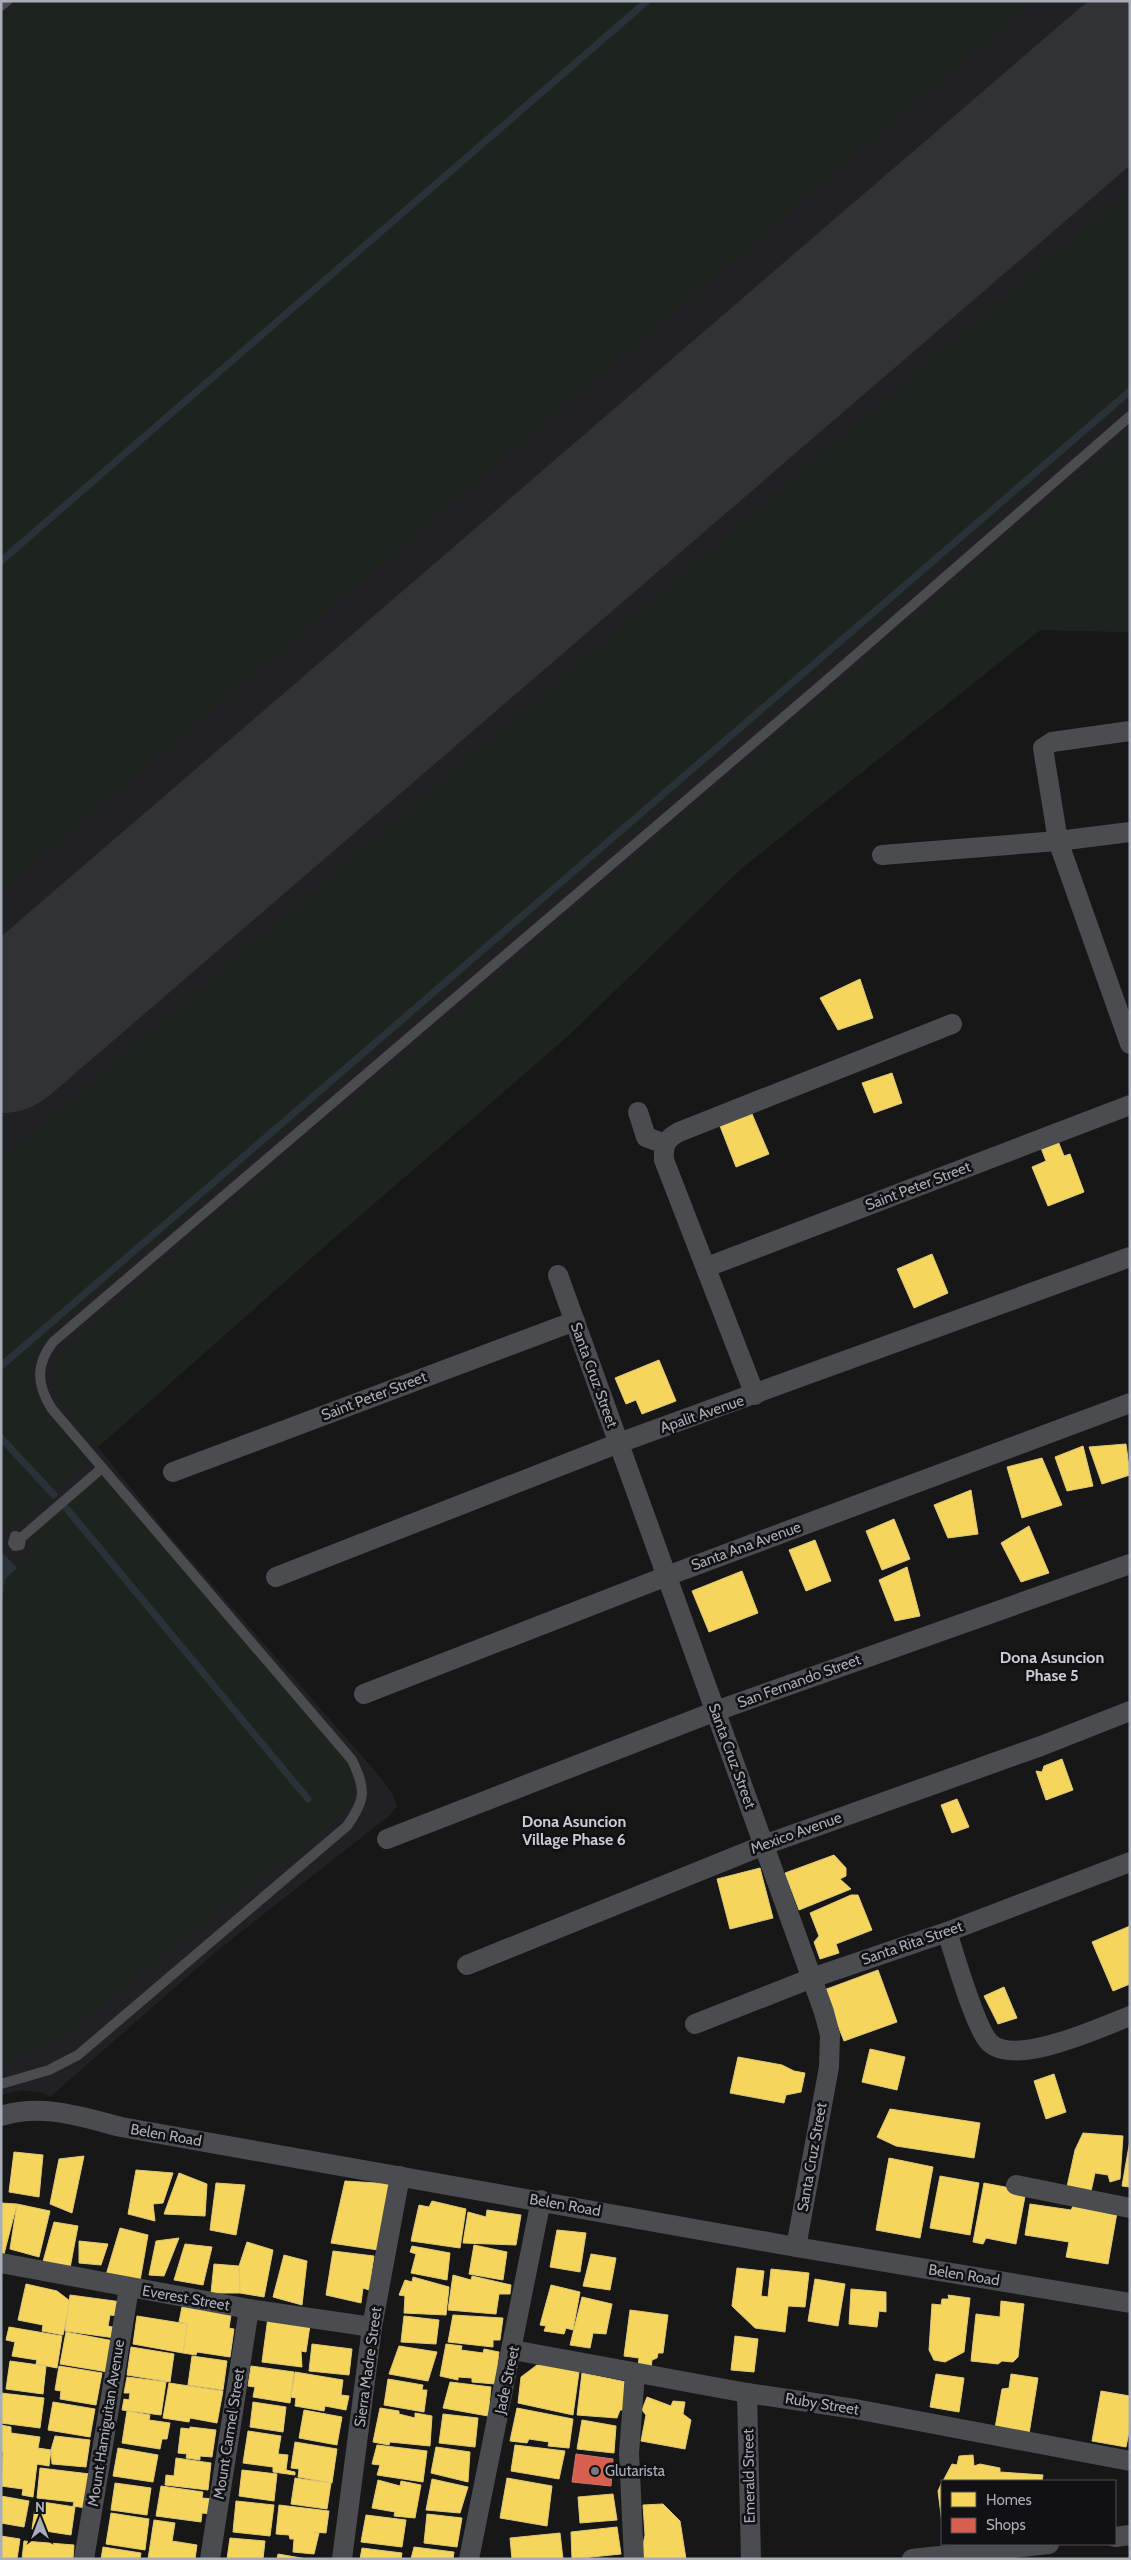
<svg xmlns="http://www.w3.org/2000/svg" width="1131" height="2560" font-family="Cabin,sans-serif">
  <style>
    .built { fill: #212123 }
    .green { fill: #1d241e }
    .water { fill: #2a3239 }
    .homes { fill: #f6d55c; stroke: #dfc978 }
    .shops { fill: #d6604d; stroke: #c8776d }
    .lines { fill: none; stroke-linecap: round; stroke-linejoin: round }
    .stream { stroke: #2a3239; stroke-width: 7 }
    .runway { stroke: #313233; stroke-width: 152 }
    .service { stroke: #4b4c50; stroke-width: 10 }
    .minor { stroke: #4b4c50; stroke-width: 20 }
    .poi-dot { fill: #757880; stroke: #111113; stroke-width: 2 }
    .labels { text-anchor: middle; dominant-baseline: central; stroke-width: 5; stroke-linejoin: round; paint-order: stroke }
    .street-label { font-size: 15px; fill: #a8adb8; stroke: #111113 }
    .poi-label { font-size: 15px; fill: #a8adb8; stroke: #111113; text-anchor: start }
    .neighbourhood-label { font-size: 16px; font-weight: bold; fill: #c9ccd4; stroke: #111113 }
  </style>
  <rect width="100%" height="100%" fill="#171717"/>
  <path class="built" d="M1 1H1130V632L1040 630 742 868 567 1037 333 1239 98 1447 163 1528 375 1771 392 1793 397 1806 390 1815 218 1950 50 2097 43 2093 22 2090 1 2095Z"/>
  <g class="green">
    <path d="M21 1H1034L1 892V19Z"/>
    <path d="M1130 190V399L47 1335C43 1341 38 1348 35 1355 18 1395 67 1434 89 1460L1 1536V1161Z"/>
    <path d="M1130 434V632L1040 630 742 868 567 1037 333 1239 98 1447C73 1418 45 1399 57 1357Z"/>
    <path d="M99 1468 348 1763C359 1797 350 1804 327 1827L62 2036 1 2063V1613L5 1579 41 1549 25 1531Z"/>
  </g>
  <path class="water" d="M1 1551 17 1568 5 1579 1 1613Z"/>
  <g class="homes">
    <path d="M860 979 873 1018 838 1030 820 998Z"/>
    <path d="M892 1073 902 1103 874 1113 862 1083Z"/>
    <path d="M752 1114 769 1154 736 1167 720 1126Z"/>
    <path d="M1058 1141 1064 1156 1070 1154 1084 1192 1048 1206 1032 1167 1046 1161 1041 1148Z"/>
    <path d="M932 1254 948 1293 914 1308 897 1269Z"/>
    <path d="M659 1360 676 1401 642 1414 636 1400 626 1404 615 1378Z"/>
    <path d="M1126 1444 1130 1475 1102 1484 1089 1447Z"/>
    <path d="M1083 1446 1093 1486 1067 1491 1055 1457Z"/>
    <path d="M1042 1458 1062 1505 1022 1518 1007 1467Z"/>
    <path d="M971 1490 978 1534 948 1538 934 1505Z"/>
    <path d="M894 1519 910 1559 882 1570 866 1531Z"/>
    <path d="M1029 1526 1049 1573 1021 1582 1001 1543Z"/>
    <path d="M815 1540 831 1581 806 1591 789 1550Z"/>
    <path d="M907 1567 920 1616 895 1621 879 1580Z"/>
    <path d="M742 1571 758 1613 709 1632 692 1591Z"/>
    <path d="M1062 1759 1073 1790 1046 1800 1036 1771 1042 1772 1044 1766Z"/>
    <path d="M957 1799 969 1827 952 1833 941 1805Z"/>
    <path d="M834 1855 846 1868V1876L840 1879 851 1889 799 1910 785 1873Z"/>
    <path d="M760 1868 773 1918 730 1929 717 1879Z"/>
    <path d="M851 1895H858L872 1930 836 1944 839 1953 820 1959 814 1942 819 1936 810 1913Z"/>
    <path d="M1130 1926V1984L1113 1991 1092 1942Z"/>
    <path d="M878 1970 897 2022 844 2041 824 1990Z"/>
    <path d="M1004 1987 1017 2018 998 2024 984 1996Z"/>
    <path d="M870 2049 905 2057 897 2090 862 2082Z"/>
    <path d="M738 2057 782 2065 794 2071 805 2073 801 2092 786 2095 784 2103 730 2093Z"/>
    <path d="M1054 2074 1066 2112 1046 2119 1034 2081Z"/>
    <path d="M890 2109 980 2123 974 2158 896 2146 877 2137Z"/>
    <path d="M1083 2133 1123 2136 1120 2179 1110 2182 1108 2175 1095 2173 1090 2196 1066 2191 1075 2150Z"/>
    <path d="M1130 2140V2187L1122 2186Z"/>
    <path d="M14 2152 43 2155 39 2197 9 2192Z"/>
    <path d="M84 2156 72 2213 50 2204 59 2159Z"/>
    <path d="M889 2158 933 2167 920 2238 876 2230Z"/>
    <path d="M136 2170 173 2173 163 2203 153 2204 155 2221 128 2214Z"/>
    <path d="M179 2173 207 2184 205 2216 164 2214Z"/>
    <path d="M940 2176 979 2183 970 2235 930 2228Z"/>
    <path d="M345 2181 392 2184 378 2250 331 2243Z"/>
    <path d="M216 2183 245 2185 236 2235 210 2230Z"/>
    <path d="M984 2183 1026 2191 1016 2244 986 2238 983 2244 973 2242Z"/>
    <path d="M1076 2200 1118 2207 1108 2264 1066 2257 1069 2242 1025 2235 1030 2204 1071 2210Z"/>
    <path d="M432 2201 466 2209 460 2248 411 2241 419 2205 429 2207Z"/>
    <path d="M1 2203 17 2204 4 2254 1 2253Z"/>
    <path d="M17 2204 50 2211 39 2257 10 2249Z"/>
    <path d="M487 2210 521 2215 516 2245 463 2243 468 2212 486 2217Z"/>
    <path d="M54 2222 78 2226 70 2268 42 2265Z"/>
    <path d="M120 2228 148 2235 140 2281 106 2275Z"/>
    <path d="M557 2230 586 2233 580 2272 550 2267Z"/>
    <path d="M179 2238 164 2276 149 2275 156 2241Z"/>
    <path d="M79 2241 108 2244 101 2265 79 2263Z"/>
    <path d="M247 2242 273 2250 264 2297 240 2293 239 2266Z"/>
    <path d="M185 2244 212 2247 203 2285 174 2280Z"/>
    <path d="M474 2245 507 2252 503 2280 469 2274Z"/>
    <path d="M412 2246 450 2253 447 2280 411 2273 416 2254 410 2252Z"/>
    <path d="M333 2251 374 2256 369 2290 363 2288 361 2303 326 2295Z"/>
    <path d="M591 2254 616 2258 610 2290 583 2286Z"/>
    <path d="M284 2255 307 2261 302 2305 273 2297Z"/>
    <path d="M214 2264 239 2266 240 2293H211Z"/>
    <path d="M737 2268 764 2271 761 2296 768 2297 771 2269 809 2273 805 2307 788 2306 785 2332 755 2328 732 2306Z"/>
    <path d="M453 2275 471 2280 472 2276 511 2285 510 2294H499L496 2314 448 2310Z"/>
    <path d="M413 2277 449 2287 446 2315 404 2313 405 2296 399 2295 405 2280 412 2282Z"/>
    <path d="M815 2279 845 2284 838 2326 808 2321Z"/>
    <path d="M26 2284 57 2291 70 2301 63 2335 42 2331 43 2325 18 2320Z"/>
    <path d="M551 2285 580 2292 573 2330 566 2328 564 2334 544 2331 546 2326 540 2325Z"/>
    <path d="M851 2289 886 2292V2312L879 2311 877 2327 849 2324Z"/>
    <path d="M70 2295 122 2302 120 2316 110 2315 108 2326 116 2328 115 2338 65 2331Z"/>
    <path d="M948 2295 970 2298 964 2352 945 2362 934 2360 929 2350 932 2304 941 2305 942 2299H949Z"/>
    <path d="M582 2297 612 2304 606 2334 593 2333 590 2348 570 2345Z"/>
    <path d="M1001 2301 1024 2304 1018 2357 1013 2362 1002 2361 998 2364 971 2361 976 2314 1000 2317Z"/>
    <path d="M182 2307 231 2315 229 2328 234 2329 230 2357 197 2352 196 2355 183 2353 187 2324 179 2322Z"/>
    <path d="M630 2310 668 2315 663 2353H658L657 2358 652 2360 651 2368 638 2366 639 2358 624 2356Z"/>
    <path d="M453 2315 503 2318 500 2340H493V2347L448 2342Z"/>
    <path d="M137 2316 187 2324 183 2353 133 2344Z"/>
    <path d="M404 2316 439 2320 436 2344 401 2342Z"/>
    <path d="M268 2317 310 2325 306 2352 301 2351 302 2367 262 2362Z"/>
    <path d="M9 2327 62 2336 57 2368 36 2364 37 2360 12 2356 15 2342 6 2340Z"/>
    <path d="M66 2332 114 2341 108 2372 60 2364Z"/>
    <path d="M735 2336 758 2339 754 2372 731 2370Z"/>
    <path d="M312 2344 352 2349 349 2375 309 2371Z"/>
    <path d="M446 2344 462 2346 461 2350 483 2353 484 2349 499 2352 495 2384 472 2382V2378L458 2377V2380L440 2376Z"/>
    <path d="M399 2346 437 2352 428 2381 389 2374Z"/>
    <path d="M131 2347 174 2354 170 2382 127 2375Z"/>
    <path d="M192 2356 227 2361 223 2390 188 2385Z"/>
    <path d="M10 2361 46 2366 43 2394 6 2389Z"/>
    <path d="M537 2365H548L579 2372 573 2415 518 2403 521 2377Z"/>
    <path d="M59 2366 102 2373 96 2405 60 2399 61 2391 55 2390Z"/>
    <path d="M251 2366 294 2372 290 2403 253 2397 255 2387 248 2386Z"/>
    <path d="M295 2372 343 2380 341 2395 349 2396 346 2410 325 2406 324 2411 295 2406 296 2398 291 2397Z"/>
    <path d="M582 2373 626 2382V2410H620L617 2418 577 2415Z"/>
    <path d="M936 2374 964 2378 959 2412 930 2407Z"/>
    <path d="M1011 2374 1038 2378 1029 2434 995 2428 1002 2389 1009 2388Z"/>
    <path d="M127 2377 166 2382 161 2415 122 2410 124 2399 129 2400 130 2393H124Z"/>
    <path d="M388 2379 423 2385 422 2390H427L424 2412 384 2405Z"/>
    <path d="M450 2382 491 2387 488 2416 443 2408Z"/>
    <path d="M169 2383 223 2391 217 2423 190 2418 189 2422 163 2418Z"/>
    <path d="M1101 2391 1130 2396V2427L1126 2447 1092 2441Z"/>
    <path d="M1 2393 44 2398 40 2428 1 2423Z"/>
    <path d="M647 2397 671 2406 673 2401 685 2402 683 2414 691 2420 685 2449 641 2441 646 2415 642 2410Z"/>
    <path d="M53 2402 95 2409 90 2437 48 2430Z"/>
    <path d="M253 2402 286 2407 283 2432 250 2427Z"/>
    <path d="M380 2408 399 2411V2414L415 2418V2413L432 2416 430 2446 390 2442 389 2445 373 2442Z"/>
    <path d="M517 2408 573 2419 569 2448 548 2446 549 2442 529 2439 527 2443 510 2441Z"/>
    <path d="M304 2410 342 2417 337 2445 299 2438Z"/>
    <path d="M127 2411 150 2415 149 2420 170 2423 167 2439H162L160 2449 122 2443Z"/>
    <path d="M443 2414 478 2418 475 2447 439 2443Z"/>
    <path d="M582 2420 616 2426 614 2453 577 2449Z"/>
    <path d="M1 2425 11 2427V2433L40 2437 38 2448 51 2450 49 2466 37 2464 33 2497 22 2495 23 2489 1 2486 3 2452H1Z"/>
    <path d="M190 2427 216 2430 212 2457 200 2456V2460L186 2458 187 2454 178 2453 181 2428 190 2429Z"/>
    <path d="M248 2431 281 2436 278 2454 288 2455 286 2470 295 2472V2475L273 2472V2467L243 2463Z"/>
    <path d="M55 2436 90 2440 86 2467 52 2464 51 2450Z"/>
    <path d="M295 2442 337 2449 332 2483 298 2477 299 2469 291 2468Z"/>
    <path d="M377 2445 427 2451 423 2482 377 2475 380 2465 372 2464Z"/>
    <path d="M515 2445 565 2451 559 2479 511 2471Z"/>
    <path d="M436 2447 470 2452 468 2482 431 2473Z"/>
    <path d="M118 2448 158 2455 153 2482 113 2476Z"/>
    <path d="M973 2455 974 2466 980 2464 1000 2468V2472L1043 2475 1042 2481H943L952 2464 957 2465 959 2456Z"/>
    <path d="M176 2458 211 2463 208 2490 165 2485 166 2475 174 2476Z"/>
    <path d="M40 2468 90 2474 86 2508 73 2506 74 2502 37 2498Z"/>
    <path d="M242 2470 277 2474 274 2501 239 2496Z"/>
    <path d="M295 2478 331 2483 327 2509 291 2504Z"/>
    <path d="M507 2478 552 2486 547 2526 500 2518Z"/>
    <path d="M432 2479 468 2487 460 2513 426 2510Z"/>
    <path d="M378 2480 400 2486 401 2481 421 2485 415 2518 394 2516 395 2512 372 2508Z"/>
    <path d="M942 2482V2523L938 2491Z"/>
    <path d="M115 2483 151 2488 147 2515 111 2510Z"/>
    <path d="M161 2486 203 2492 202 2498 214 2499 212 2514 202 2513 201 2522 156 2516Z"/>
    <path d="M613 2494 617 2520 580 2523 578 2497Z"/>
    <path d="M1 2496 29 2501 24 2527 1 2523Z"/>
    <path d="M36 2501 75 2507 71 2535 32 2529Z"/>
    <path d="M236 2501 274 2505 270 2536 233 2532Z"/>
    <path d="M663 2504 680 2521 686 2559H640L645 2535 643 2505Z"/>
    <path d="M279 2505 329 2511 326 2533 314 2532 319 2533 314 2554 293 2552 294 2539H290L289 2535 276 2534Z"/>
    <path d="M111 2513 149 2519 145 2550 106 2544Z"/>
    <path d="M427 2514 462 2518 457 2547 424 2543Z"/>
    <path d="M366 2515 406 2520 402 2547 361 2542Z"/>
    <path d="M154 2520 175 2523 172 2541 197 2545 195 2559H148Z"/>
    <path d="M617 2527 621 2554 572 2559 571 2532Z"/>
    <path d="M560 2533 563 2559H512L510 2538Z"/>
    <path d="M1 2536 20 2539 17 2559H1Z"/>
    <path d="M230 2538 265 2541 263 2559H227Z"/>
    <path d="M24 2541 74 2545 73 2559H22Z"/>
    <path d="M103 2547 141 2553 140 2559H101Z"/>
    <path d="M414 2547 454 2552 453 2559H411Z"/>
    <path d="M362 2548 402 2553 401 2559H360Z"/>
    <path d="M278 2554 307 2559H277Z"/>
  </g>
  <path class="shops" d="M576 2454 613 2459 611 2486 572 2482Z"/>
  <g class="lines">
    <g class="stream">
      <path d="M1 561 647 1"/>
      <path d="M1 1366 1130 391"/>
      <path d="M1 1438 54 1495"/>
      <path d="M67 1509 308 1799"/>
    </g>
    <path class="runway" d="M1 1037 1130 65"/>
    <g class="service">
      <path d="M1 6 7 1"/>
      <path d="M21 1538 15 1536 13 1543 15 1546 20 1545 21 1538 102 1468"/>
      <path d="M1 2084 49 2070 78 2055 347 1826C366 1799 366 1790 352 1760L52 1409C37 1386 35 1365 53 1342L820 686 1130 416"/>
    </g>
    <g class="minor">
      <path d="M1130 731 1052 742 1043 748 1058 841 1130 1044"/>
      <path d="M882 855 1058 841 1130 832"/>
      <path d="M638 1112 646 1137 665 1144"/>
      <path d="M707 1267 1130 1105"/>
      <path d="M558 1275 824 2012 830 2035 829 2067 796 2247"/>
      <path d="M755 1395 664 1160C663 1145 666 1139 679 1132L952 1024"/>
      <path d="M173 1472 575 1321"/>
      <path d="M276 1577 619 1443 1130 1257"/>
      <path d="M364 1694 667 1576 1130 1403"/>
      <path d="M387 1839 716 1711 1130 1564"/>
      <path d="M947 1932C955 1956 975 2027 989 2042 1014 2068 1101 2027 1130 2016"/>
      <path d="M467 1965 764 1845 1041 1746 1130 1711"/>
      <path d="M695 2024 812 1978 947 1932 1130 1862"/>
      <path d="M1 2116C42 2103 82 2117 121 2127L796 2247 1130 2303"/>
      <path d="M1016 2185 1130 2208"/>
      <path d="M1 2263 249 2309 372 2327"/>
      <path d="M513 2350 747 2393 855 2409 1130 2461"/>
      <path d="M747 2393 751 2559"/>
      <path d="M1115 2537 1130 2535"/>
      <path d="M84 2559 129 2288"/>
      <path d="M210 2559 249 2309"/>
      <path d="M342 2559 372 2327 400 2176"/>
      <path d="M469 2559 541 2200"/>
      <path d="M634 2559 629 2453 635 2373"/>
      <path d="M912 2559 1049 2544"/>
    </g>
  </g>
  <circle class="poi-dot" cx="595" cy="2471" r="5"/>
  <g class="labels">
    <g class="street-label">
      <text transform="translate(918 1186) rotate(-21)">Saint Peter Street</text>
      <text transform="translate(594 1375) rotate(70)">Santa Cruz Street</text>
      <text transform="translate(374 1396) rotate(-21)">Saint Peter Street</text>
      <text transform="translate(702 1414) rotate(-19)">Apalit Avenue</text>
      <text transform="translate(746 1546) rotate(-20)">Santa Ana Avenue</text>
      <text transform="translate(799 1681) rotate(-20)">San Fernando Street</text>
      <text transform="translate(732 1756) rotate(70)">Santa Cruz Street</text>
      <text transform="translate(796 1833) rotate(-20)">Mexico Avenue</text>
      <text transform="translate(912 1943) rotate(-19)">Santa Rita Street</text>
      <text transform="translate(166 2135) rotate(10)">Belen Road</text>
      <text transform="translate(812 2157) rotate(-80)">Santa Cruz Street</text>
      <text transform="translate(565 2205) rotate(10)">Belen Road</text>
      <text transform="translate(964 2275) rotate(9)">Belen Road</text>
      <text transform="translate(186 2298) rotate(10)">Everest Street</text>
      <text transform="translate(368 2367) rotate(-82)">Sierra Madre Street</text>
      <text transform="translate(507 2380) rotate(-78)">Jade Street</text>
      <text transform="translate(822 2404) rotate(9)">Ruby Street</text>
      <text transform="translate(106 2423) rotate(-81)">Mount Hamiguitan Avenue</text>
      <text transform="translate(229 2434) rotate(-81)">Mount Carmel Street</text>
      <text transform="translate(749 2476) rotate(-91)">Emerald Street</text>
    </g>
    <g class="poi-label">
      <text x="605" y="2471">Glutarista</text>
    </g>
    <g class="neighbourhood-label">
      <text x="1052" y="1657">Dona Asuncion<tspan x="1052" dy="18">Phase 5</tspan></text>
      <text x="574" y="1821">Dona Asuncion<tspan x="574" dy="18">Village Phase 6</tspan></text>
    </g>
  </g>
  <rect width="1131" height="2560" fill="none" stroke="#a8adb8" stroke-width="5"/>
  <rect x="941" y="2480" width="175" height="65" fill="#111113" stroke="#4d4f55"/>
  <rect x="951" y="2492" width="25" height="15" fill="#f6d55c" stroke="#4d4f55"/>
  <text x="986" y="2505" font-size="15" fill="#a8adb8">Homes</text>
  <rect x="951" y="2518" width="25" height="15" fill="#d6604d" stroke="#4d4f55"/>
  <text x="986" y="2530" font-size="15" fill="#a8adb8">Shops</text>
  <g transform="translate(40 2520)" stroke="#111113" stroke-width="4" paint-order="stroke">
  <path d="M0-4L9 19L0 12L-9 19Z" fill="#a8adb8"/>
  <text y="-8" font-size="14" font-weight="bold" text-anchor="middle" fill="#a8adb8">N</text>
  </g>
</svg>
